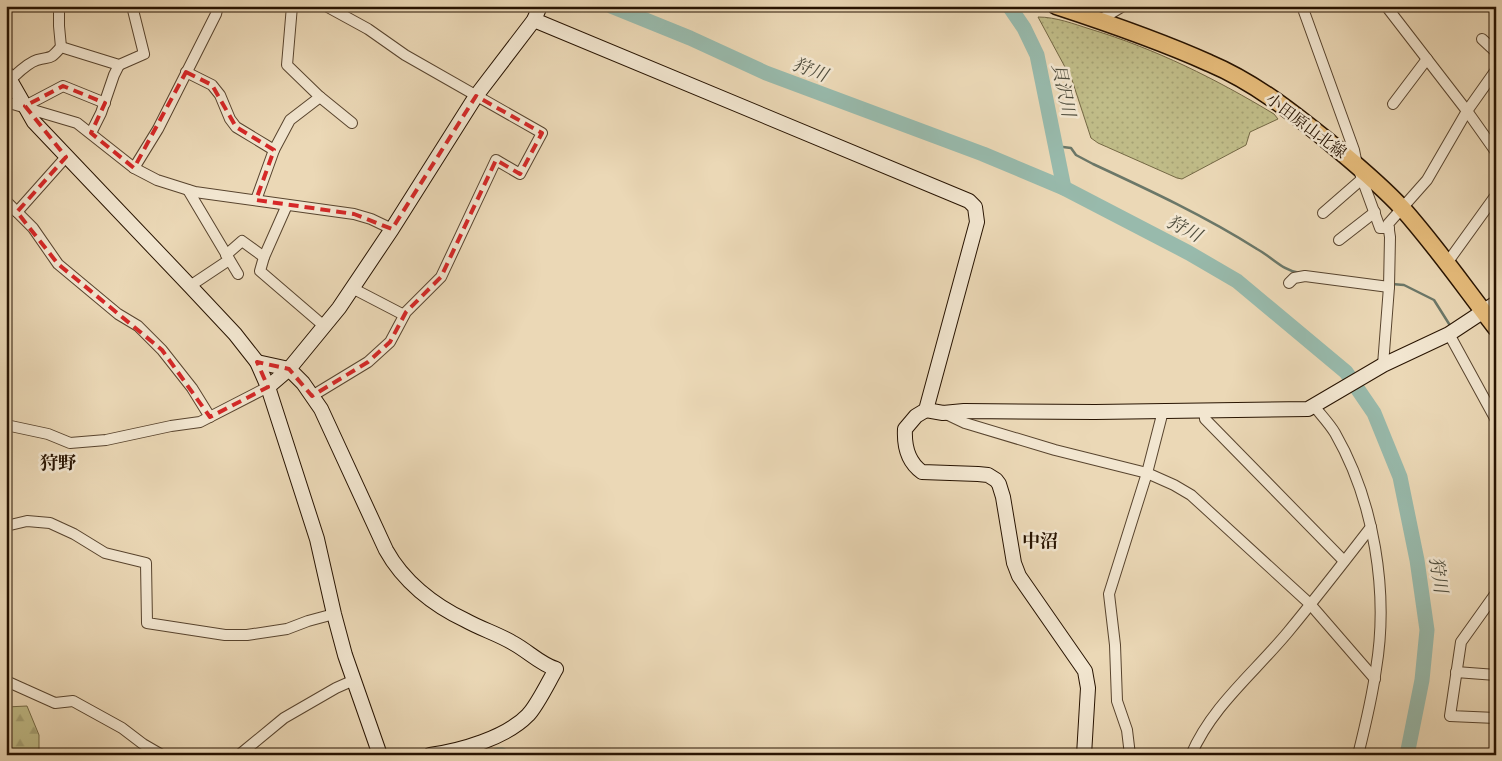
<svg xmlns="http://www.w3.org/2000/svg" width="1502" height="761" font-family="Cardo,'Noto Serif JP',serif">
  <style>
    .forest { fill: url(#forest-firs); stroke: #746844 }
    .park { fill: url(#park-dots); stroke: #746844 }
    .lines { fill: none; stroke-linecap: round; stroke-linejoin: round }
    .stream { stroke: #6b7768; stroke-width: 2.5 }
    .river { stroke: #98baac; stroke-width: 15 }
    .street-casing { stroke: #58442e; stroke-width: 12 }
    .secondary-casing { stroke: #271301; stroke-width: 16 }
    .primary-casing { stroke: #271301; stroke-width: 19 }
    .street { stroke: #f2e6d0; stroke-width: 10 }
    .secondary { stroke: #f2e6d0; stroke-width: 14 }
    .primary { stroke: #e6bc7b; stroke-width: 16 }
    .marked { fill: none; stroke: #d62828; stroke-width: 4; stroke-dasharray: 10 6; stroke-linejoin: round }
    .labels { text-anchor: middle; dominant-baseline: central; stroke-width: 5; stroke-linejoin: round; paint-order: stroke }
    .street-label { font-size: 16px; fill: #271301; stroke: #f2e6d0 }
    .water-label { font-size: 18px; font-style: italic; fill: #4f4d3d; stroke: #f2e6d0 }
    .neighbourhood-label { font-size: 18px; font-weight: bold; fill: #271301; stroke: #f2e6d0 }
  </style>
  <defs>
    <pattern id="forest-firs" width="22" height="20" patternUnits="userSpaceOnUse" patternTransform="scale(1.25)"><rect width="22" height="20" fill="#c0bc88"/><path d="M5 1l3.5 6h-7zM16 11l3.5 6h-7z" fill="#a5a174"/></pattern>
    <pattern id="park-dots" width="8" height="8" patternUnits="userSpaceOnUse" patternTransform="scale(1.25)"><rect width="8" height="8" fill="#c0bc88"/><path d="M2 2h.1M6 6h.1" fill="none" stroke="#a5a174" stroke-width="1.8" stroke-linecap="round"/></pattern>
  </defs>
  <rect width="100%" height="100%" fill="#ebd8b6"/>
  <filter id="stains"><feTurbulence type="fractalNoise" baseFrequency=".004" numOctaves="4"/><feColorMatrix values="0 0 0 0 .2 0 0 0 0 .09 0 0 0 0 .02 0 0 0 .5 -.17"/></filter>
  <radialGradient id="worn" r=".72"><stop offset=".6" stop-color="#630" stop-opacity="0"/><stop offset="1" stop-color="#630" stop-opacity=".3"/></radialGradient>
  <path class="forest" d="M27 706 39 735V755H6V707Z"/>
  <path class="park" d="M1038 17C1056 17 1074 24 1090 29 1156 49 1216 79 1274 114L1278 119 1250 132 1246 145 1182 179 1177 178 1098 143 1091 138 1072 80Z"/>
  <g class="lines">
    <g class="stream">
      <path d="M1055 146 1071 148 1076 155 1093 164C1149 190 1205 216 1257 249 1272 257 1283 271 1300 273"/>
      <path d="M1392 284 1404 285 1434 300 1451 327"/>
    </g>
    <g class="river">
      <path d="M611 6 690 38 766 73 983 154 1064 188 1189 253 1237 281 1346 372 1374 413 1400 477 1417 560 1427 630 1422 680 1407 755"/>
      <path d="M1009 6 1024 28 1037 55 1064 188"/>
      <path d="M498 755H502"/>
    </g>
    <g class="street-casing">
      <g id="street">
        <path d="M59 6V26L61 47"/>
        <path d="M292 6 287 65 320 97 352 123"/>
        <path d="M1302 6 1354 150 1357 165 1380 228H1389"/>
        <path d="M1386 6 1467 111 1496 152"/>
        <path d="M1100 20 1123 6"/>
        <path d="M1482 39 1496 52"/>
        <path d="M186 72 212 85 220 95 230 119 236 127 274 150"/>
        <path d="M10 80C17 74 27 63 37 60 51 56 49 61 61 47L119 65 144 54 132 6"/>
        <path d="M6 102 77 123 134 168 157 180 195 192 354 214 371 219 392 229"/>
        <path d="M1393 104 1427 59"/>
        <path d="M25 106 63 86 105 103"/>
        <path d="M91 133 101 113 114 75 119 65"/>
        <path d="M134 168 158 129 216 14 218 6"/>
        <path d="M188 190 238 274"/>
        <path d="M256 200 274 150 290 120 320 97"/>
        <path d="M6 201 33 228 58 264 118 314 138 326 162 350 192 388 210 417"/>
        <path d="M17 212 66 157"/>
        <path d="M1323 213 1362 179"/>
        <path d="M1339 240 1375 212"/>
        <path d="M226 255 242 241 264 257 260 271 324 326"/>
        <path d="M264 257 287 205"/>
        <path d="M1447 263 1496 195"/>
        <path d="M1289 283 1294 278 1305 276 1389 287"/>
        <path d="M190 286 229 260"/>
        <path d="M352 288 404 315"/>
        <path d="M1449 334 1496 420"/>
        <path d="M1383 365 1389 287 1390 237 1388 224 1427 180 1467 111 1496 70"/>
        <path d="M312 396 368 362 390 342 406 312 441 277 496 160 520 174 542 133 405 55 368 29 326 6"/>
        <path d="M1314 406C1321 415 1329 423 1335 433 1374 501 1389 592 1376 669 1372 698 1365 727 1358 755"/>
        <path d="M1204 410 1205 419 1344 561"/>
        <path d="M944 413 965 423 1055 450 1147 473 1174 485 1191 495 1310 604 1375 679"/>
        <path d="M6 425 48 434 70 443 106 440 171 426 200 422 268 387"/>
        <path d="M6 526 27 521 50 523 74 534 105 553 146 563 147 623 225 635H247L287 629 308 621 334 614"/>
        <path d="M1496 593 1461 642 1450 716 1496 718"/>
        <path d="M1456 672 1496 675"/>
        <path d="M6 681 55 703 73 701 122 728 143 744 162 755"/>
        <path d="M239 755 284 718 336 688 354 680"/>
        <path d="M1130 755 1127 730 1117 701 1115 645 1109 594 1147 473 1163 411"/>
        <path d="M1191 755C1212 706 1254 673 1288 632 1316 598 1344 562 1371 527"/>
      </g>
    </g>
    <g class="secondary-casing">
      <g id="secondary">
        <path d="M534 20 969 201 975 207 977 222 926 410 916 416 905 429C904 447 908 462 922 472L978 474 988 475 996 480 999 484 1003 497 1014 563 1019 576 1085 671 1088 688 1084 755"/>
        <path d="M6 73 34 122 190 286 235 334 257 362 268 387 317 539 334 614 345 655 380 755"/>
        <path d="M257 362 289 369 303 383 321 409 386 550C403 581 433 605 465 620 481 629 498 634 513 643 528 651 540 664 556 669 549 681 537 706 528 715 506 738 460 751 430 755"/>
        <path d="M268 387 289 369 339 308 392 229 476 96 534 20 540 6"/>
        <path d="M926 410 943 413 964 411 1095 412 1308 409 1383 365 1449 334 1496 303"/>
      </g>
    </g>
    <g class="primary-casing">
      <path id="primary" d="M1056 6C1108 23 1160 41 1209 63 1254 82 1292 112 1329 142 1354 163 1380 184 1402 208 1436 246 1465 288 1496 328"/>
    </g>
    <use href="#street" class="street"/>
    <use href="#secondary" class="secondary"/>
    <use href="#primary" class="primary"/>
  </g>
  <path class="marked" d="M186 72 212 85 236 127 274 150 256 200 354 214 392 229 476 96 542 133 520 174 496 160 441 277 406 312 390 342 368 362 312 396 289 369 257 362 268 387 210 417 162 350 58 264 17 212 66 157 25 106 63 86 105 103 91 133 134 168Z"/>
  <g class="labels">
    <g class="street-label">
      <text transform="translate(1306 126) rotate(37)">小田原山北線</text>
    </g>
    <g class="water-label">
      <text transform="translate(810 70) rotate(21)">狩川</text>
      <text transform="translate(1063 90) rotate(78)">貝沢川</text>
      <text transform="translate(1184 229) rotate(28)">狩川</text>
      <text transform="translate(1438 575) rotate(81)">狩川</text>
    </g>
    <g class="neighbourhood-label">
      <text x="58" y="463">狩野</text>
      <text x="1040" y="541">中沼</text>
    </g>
  </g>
  <rect width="1502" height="761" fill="none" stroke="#ebd8b6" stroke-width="25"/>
  <rect x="8" y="8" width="1487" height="746" fill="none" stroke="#271301" stroke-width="2.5"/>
  <rect x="12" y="12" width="1477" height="736" fill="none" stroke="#271301"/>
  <rect width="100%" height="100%" filter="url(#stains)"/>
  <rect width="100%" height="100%" fill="url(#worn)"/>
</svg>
